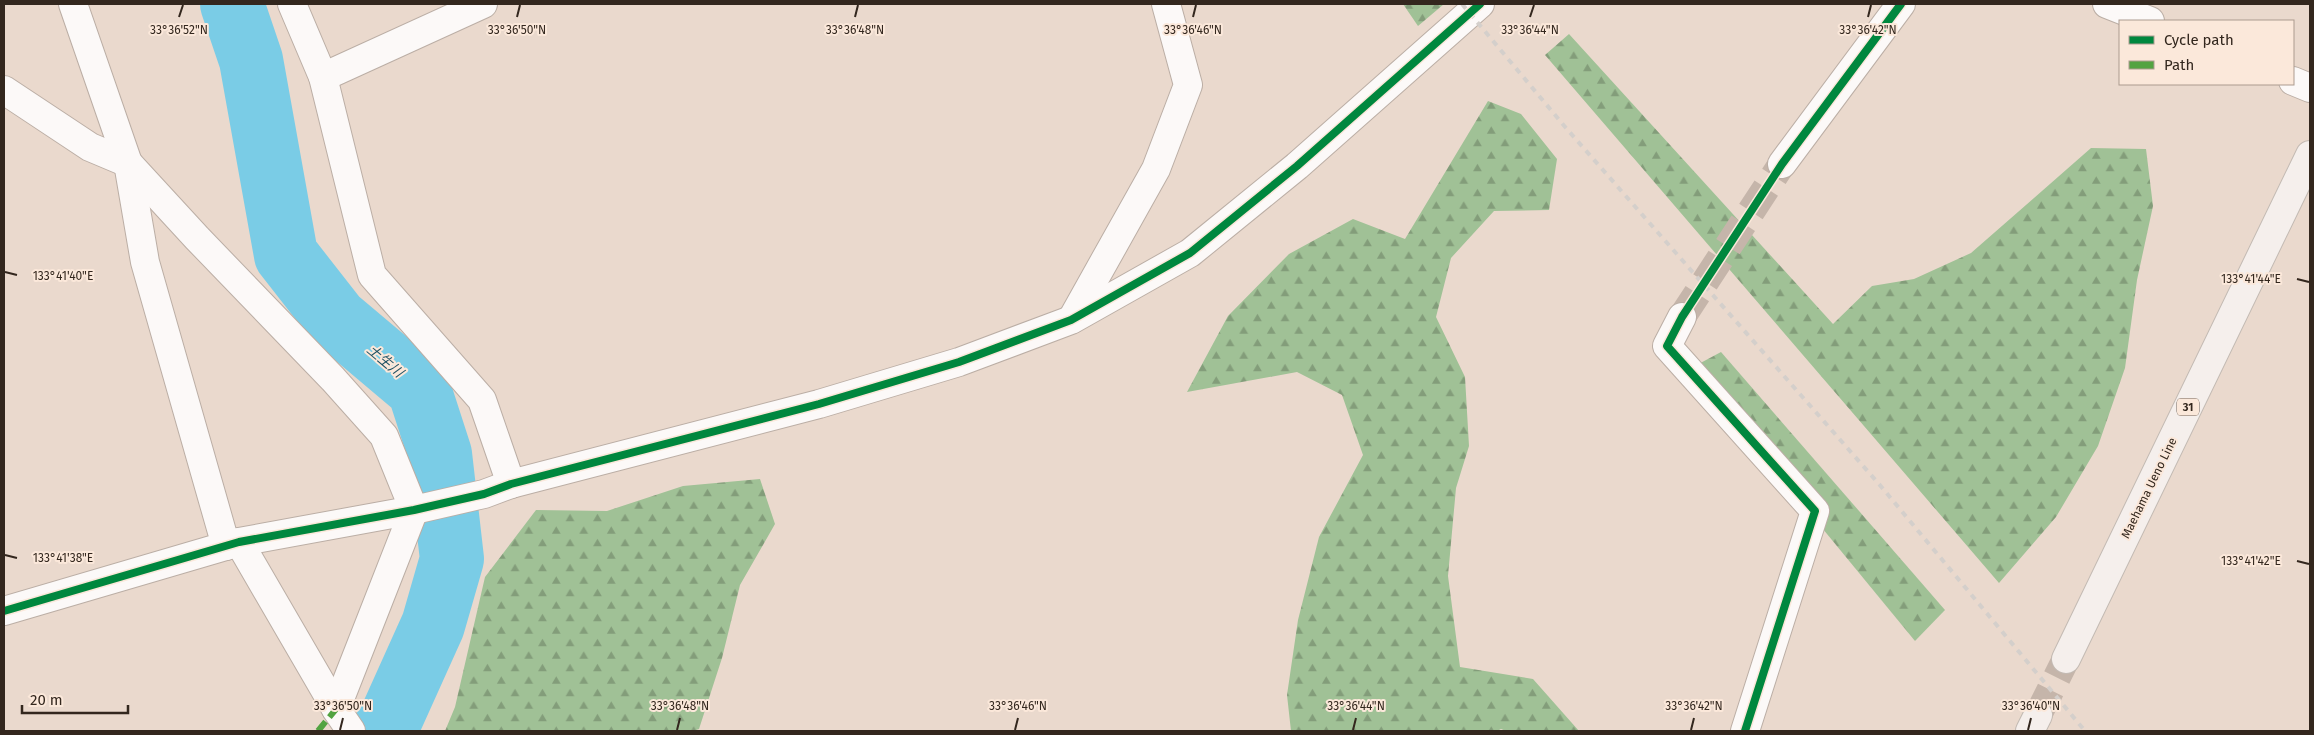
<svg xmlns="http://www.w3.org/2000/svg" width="2314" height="735" font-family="'Fira Sans','Noto Sans JP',sans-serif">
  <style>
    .forest { fill: url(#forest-firs) }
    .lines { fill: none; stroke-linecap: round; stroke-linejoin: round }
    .river { stroke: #7acce6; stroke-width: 64 }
    .street-tunnel { stroke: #c5b5aa; stroke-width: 28; stroke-dasharray: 28 14; stroke-linecap: butt }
    .primary-tunnel { stroke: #c5b5aa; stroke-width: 28; stroke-dasharray: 28 14; stroke-linecap: butt }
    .street-casing { stroke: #bbaea5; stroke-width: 30 }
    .primary-casing { stroke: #c3bab3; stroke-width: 30 }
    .street { stroke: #fcf9f8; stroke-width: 28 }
    .primary { stroke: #f5efec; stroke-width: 28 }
    .rail { stroke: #d4cfcb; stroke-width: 4; stroke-dasharray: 6 6; stroke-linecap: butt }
    .quiet { stroke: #52a341; stroke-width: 6; stroke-dasharray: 12 6; stroke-linecap: butt }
    .cycleway-casing { stroke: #fbe8da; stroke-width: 11 }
    .cycleway { stroke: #00873e; stroke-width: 8 }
    .ticks { fill: none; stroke: #33271e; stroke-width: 2 }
    .labels { text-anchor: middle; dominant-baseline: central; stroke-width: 4; stroke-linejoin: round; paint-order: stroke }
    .shield { fill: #fbe8da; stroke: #6f6156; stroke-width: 1 }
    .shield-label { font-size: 11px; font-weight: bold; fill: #33271e }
    .street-label { font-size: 12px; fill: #33271e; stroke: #fbe8da }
    .water-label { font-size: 14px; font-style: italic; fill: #1f5264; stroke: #fbe8da }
    .ticks-label { font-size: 12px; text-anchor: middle; fill: #33271e; stroke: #fbe8da; stroke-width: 4; stroke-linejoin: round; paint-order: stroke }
  </style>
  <defs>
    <pattern id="forest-firs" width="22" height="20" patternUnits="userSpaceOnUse" patternTransform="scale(1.25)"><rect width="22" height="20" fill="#a0c196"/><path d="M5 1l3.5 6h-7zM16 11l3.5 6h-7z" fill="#839d7a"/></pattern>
  </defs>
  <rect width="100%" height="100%" fill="#ead9cd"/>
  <g class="forest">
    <path d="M1403 4H1444L1418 26Z"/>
    <path d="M1569 34 1833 324 1872 286 1914 279 1971 253 2091 148 2146 149 2153 206 2137 280 2125 368 2098 446 2056 517 1999 583 1545 55Z"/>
    <path d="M1488 101 1521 114 1557 159 1549 210 1494 211 1451 258 1436 317 1465 377 1469 446 1456 488 1448 576 1460 667 1533 679 1579 731H1506L1501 729 1497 731H1291L1287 695 1298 620 1319 537 1363 455 1342 395 1297 372 1187 392 1228 316 1289 254 1353 219 1405 239Z"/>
    <path d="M1721 352 1945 610 1915 641 1753 444 1693 367Z"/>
    <path d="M760 479 775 524 740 585 722 658 699 729 693 731H445L455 707 485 577 536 510 607 511 683 486Z"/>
  </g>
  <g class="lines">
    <path class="river" d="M232 4 251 60 286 255 336 319 419 389 440 454 452 559 433 625 388 725 383 731"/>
    <path class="street-tunnel" d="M1682 317 1782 164"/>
    <path class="primary-tunnel" d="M2038 715 2066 659"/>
    <g class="street-casing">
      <g id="street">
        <path d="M73 4 128 163 145 262 226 546"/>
        <path d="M292 4 323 77 372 275 482 400 511 484"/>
        <path d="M2107 4 2150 21"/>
        <path d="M323 77 483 4"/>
        <path d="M2293 81 2310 88"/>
        <path d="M4 90 90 147 128 163 197 238 333 379 384 436 414 510 336 709"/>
        <path d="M1782 164 1901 4"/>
        <path d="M1682 317 1667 346 1815 511 1745 731"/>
        <path d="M1072 319 1156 169 1188 85 1166 4"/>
        <path d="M239 542 336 709 351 731"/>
        <path d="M4 611 239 542 414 510 484 494 511 484 819 404 959 362 1071 320 1190 253 1297 166 1480 4"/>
      </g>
    </g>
    <g class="primary-casing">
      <g id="primary">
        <path d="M2066 659 2310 155"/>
        <path d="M2030 731 2038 715"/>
      </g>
    </g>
    <use href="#street" class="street"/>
    <use href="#primary" class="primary"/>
    <path class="rail" d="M1462 4 1566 128 1879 484 2085 731"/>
    <path class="quiet" d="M318 731 336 709"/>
    <g class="cycleway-casing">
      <g id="cycleway">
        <path d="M4 611 239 542 414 510 484 494 511 484 819 404 959 362 1071 320 1190 253 1297 166 1480 4"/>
        <path d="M1745 731 1815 511 1667 346 1682 317 1782 164 1901 4"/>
      </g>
    </g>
    <use href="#cycleway" class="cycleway"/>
  </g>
  <path class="ticks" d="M179 17 183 5M517 17 520 5M855 17 858 5M1193 17 1196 5M1530 17 1534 5M1868 17 1871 5M5 272 17 275M2297 279 2309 282M5 555 17 558M2297 561 2309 564M340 730 343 718M677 730 680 718M1015 730 1018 718M1353 730 1356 718M1691 730 1694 718M2028 730 2031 718"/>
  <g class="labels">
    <rect class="shield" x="2177" y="398.5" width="22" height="17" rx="4"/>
    <g class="shield-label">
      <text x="2188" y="407">31</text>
    </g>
    <g class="street-label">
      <text transform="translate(2149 488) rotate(-64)">Maehama Ueno Line</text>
    </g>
    <g class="water-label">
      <text transform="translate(385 361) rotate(40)">土生川</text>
    </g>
  </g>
  <g class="ticks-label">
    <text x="179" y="34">33°36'52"N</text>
    <text x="517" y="34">33°36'50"N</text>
    <text x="855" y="34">33°36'48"N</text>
    <text x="1193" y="34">33°36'46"N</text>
    <text x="1530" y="34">33°36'44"N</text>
    <text x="1868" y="34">33°36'42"N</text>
    <text x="63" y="280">133°41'40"E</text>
    <text x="2251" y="283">133°41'44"E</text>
    <text x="63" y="562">133°41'38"E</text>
    <text x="2251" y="565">133°41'42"E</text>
    <text x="343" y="710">33°36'50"N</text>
    <text x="680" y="710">33°36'48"N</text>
    <text x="1018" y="710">33°36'46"N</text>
    <text x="1356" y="710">33°36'44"N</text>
    <text x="1694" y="710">33°36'42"N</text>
    <text x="2031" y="710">33°36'40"N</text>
  </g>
  <rect width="2314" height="735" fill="none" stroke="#33271e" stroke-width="10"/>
  <rect x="2119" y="20" width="175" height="65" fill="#fbe8da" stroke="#ab9b8f"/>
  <rect x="2129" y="36" width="25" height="8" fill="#00873e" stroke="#ab9b8f"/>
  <text x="2164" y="45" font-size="15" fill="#33271e">Cycle path</text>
  <rect x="2129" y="61" width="25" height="8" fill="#52a341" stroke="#ab9b8f"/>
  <text x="2164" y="70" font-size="15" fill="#33271e">Path</text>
  <path d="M22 705v8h106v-8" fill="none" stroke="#33271e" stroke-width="2.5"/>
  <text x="30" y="705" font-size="15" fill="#33271e" stroke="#fbe8da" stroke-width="4" paint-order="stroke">20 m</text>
</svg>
